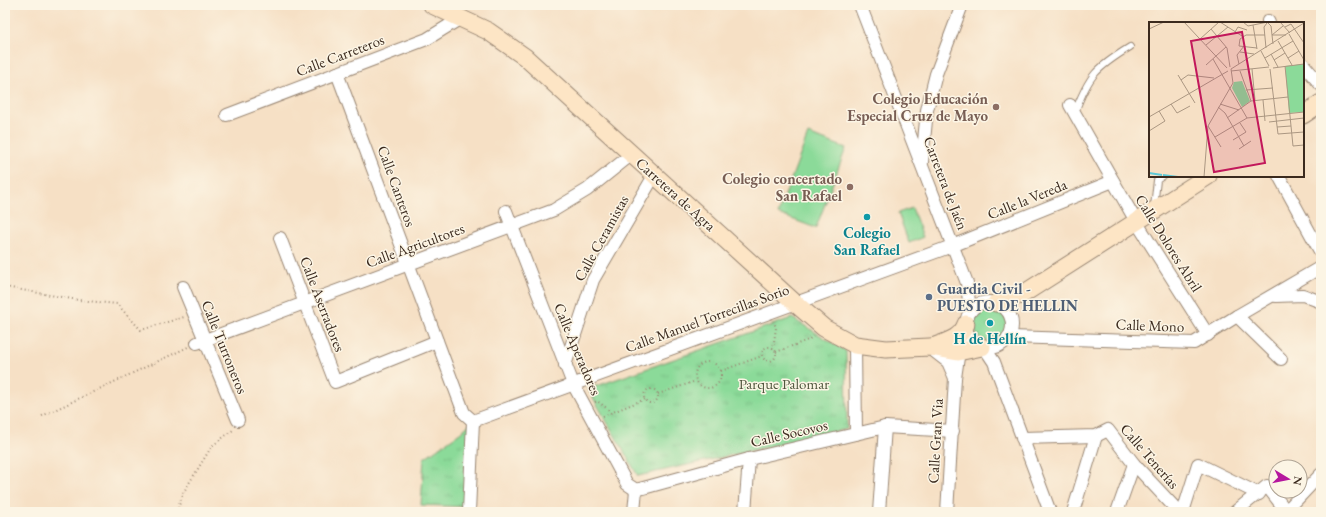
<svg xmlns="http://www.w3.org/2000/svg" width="1326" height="517" font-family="'EB Garamond',serif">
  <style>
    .park { fill: url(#park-tufts); stroke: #63825c }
    .pitch { fill: #8bda99; stroke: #63825c }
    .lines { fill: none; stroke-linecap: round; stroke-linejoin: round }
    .lane-casing { stroke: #988572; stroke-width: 8 }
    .street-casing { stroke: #988572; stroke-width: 14 }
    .secondary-casing { stroke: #988572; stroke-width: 19 }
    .path { stroke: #988572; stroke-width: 2; stroke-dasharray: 1 3; stroke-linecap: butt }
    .lane { stroke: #fff; stroke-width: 6 }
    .street { stroke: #fff; stroke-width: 12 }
    .secondary { stroke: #fde5c5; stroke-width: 17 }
    .education-dot { fill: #8d6e63; stroke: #fcf5e5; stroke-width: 1.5 }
    .culture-dot { fill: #0f9aa8; stroke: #fcf5e5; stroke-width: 1.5 }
    .service-dot { fill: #5c6f8a; stroke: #fcf5e5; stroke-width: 1.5 }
    .labels { text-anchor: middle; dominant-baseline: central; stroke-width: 3; stroke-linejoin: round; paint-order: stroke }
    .street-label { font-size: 15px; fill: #3b2a1e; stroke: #fcf5e5 }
    .education-label { font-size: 15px; font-weight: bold; fill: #785e54; stroke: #fcf5e5; text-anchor: end }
    .culture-label { font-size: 15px; font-weight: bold; fill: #0d838f; stroke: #fcf5e5 }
    .service-label { font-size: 15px; font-weight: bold; fill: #4e5e75; stroke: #fcf5e5; text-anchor: start }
    .park-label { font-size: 15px; fill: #4f563d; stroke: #fcf5e5 }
    .inset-river { fill: none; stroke: #5ec9d7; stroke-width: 2 }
    .inset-road { fill: none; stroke: #ab9782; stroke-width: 1 }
    .view { fill: #c2185b; fill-opacity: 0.15; stroke: #c2185b; stroke-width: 2 }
    .inset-edge { fill: none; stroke: #3b2a1e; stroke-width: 2 }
  </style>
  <defs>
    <pattern id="park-tufts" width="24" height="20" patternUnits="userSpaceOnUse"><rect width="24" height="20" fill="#8bda99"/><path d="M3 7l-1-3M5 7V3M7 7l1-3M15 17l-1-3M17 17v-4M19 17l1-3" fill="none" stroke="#79bb83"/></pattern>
  </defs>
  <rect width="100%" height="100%" fill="#fcf5e5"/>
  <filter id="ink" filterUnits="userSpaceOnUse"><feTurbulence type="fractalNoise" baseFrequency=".025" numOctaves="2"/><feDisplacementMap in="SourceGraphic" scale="8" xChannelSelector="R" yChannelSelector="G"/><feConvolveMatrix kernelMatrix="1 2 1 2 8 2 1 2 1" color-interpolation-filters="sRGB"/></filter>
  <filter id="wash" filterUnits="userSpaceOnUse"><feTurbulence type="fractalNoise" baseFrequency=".012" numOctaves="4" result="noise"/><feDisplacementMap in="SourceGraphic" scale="16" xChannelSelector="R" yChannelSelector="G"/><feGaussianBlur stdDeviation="0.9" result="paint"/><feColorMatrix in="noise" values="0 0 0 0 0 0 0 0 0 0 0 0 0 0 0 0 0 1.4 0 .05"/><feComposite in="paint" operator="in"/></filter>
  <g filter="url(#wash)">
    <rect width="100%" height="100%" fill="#f6e0c5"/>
    <g class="park">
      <circle cx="990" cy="324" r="17"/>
      <path d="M792 318 846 351 847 429 638 476 588 389Z"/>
      <path d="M473 421 469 507 421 505 424 458 460 433Z"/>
    </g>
    <g class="pitch">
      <path d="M808 134 846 148 816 228 778 214Z"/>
      <path d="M912 208 923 237 909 243 898 213Z"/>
    </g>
  </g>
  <g filter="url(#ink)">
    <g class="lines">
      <g class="lane-casing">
        <g id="lane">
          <path d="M1075 112C1089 75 1096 68 1130 47"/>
          <path d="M1154 207 1157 180 1163 176"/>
        </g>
      </g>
      <g class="street-casing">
        <g id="street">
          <path d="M860 5 967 283 970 312"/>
          <path d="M1268 21 1269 23"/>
          <path d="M1303 64 1321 85"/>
          <path d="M337 73 464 413 473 421"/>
          <path d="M1070 105 1137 223 1208 335"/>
          <path d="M227 115 427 39 461 18"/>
          <path d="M922 162 927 110 936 74 962 5"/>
          <path d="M1279 176 1321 253"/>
          <path d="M506 211 573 384 627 484 636 490"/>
          <path d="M280 238 335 382 437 341"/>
          <path d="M183 287 238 420"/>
          <path d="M1276 296 1303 295 1321 302"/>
          <circle cx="989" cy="325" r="23"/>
          <path d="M1237 316 1281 359"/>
          <path d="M1008 337 1194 343 1237 316 1321 267"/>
          <path d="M197 343 554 210 587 190 632 154"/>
          <path d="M855 345 856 434"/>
          <path d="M984 347 994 362 1050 512"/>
          <path d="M930 348 948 362 955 378"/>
          <path d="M565 365 593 280 655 174"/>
          <path d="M473 421 952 246 1113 181"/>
          <path d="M1022 438 1096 436 1108 430 1134 464 1179 512"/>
          <path d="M636 490 749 459 885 427 953 431"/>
          <path d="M1287 510 1321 474"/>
          <path d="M469 512 473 421"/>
          <path d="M634 512 636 490"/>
          <path d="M745 512 749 459"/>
          <path d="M879 512 885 427"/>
          <path d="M947 512 955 378 960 344"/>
          <path d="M1073 512 1096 436"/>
          <path d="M1117 512 1134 464"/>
          <path d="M1183 512 1198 464 1259 494"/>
          <path d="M1235 512 1267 486 1287 512"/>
        </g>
      </g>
      <g class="secondary-casing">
        <g id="secondary">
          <path d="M432 5 488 31 525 57 795 303 824 328 855 345 886 349 930 347 958 352 982 347"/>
          <path d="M1303 115 1321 103"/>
          <path d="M996 303 1023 294 1208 176"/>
          <path d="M932 347C945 342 961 339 966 324"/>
        </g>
      </g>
      <g class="path">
        <path d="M5 287 78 300 117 304 141 330 184 317"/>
        <circle cx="769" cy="354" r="7"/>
        <path d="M773 349 776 328 774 322"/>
        <path d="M776 352 808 340 814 336"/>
        <circle cx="708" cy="375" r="13"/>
        <path d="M721 371 762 356"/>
        <circle cx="651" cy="396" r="7"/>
        <path d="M658 394 696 381"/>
        <path d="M595 402 597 401 608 409 610 413"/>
        <path d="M42 416 188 347"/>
        <path d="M603 416 645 399"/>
        <path d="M177 512 183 493 212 446 233 430"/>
      </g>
      <use href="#lane" class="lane"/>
      <use href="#street" class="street"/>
      <use href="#secondary" class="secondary"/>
    </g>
  </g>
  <g class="education-dot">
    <circle cx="996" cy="107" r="4"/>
    <circle cx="850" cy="187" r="4"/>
  </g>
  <g class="culture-dot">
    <circle cx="867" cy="217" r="4"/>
    <circle cx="990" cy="323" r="4"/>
  </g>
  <circle class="service-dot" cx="929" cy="297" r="4"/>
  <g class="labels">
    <g class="street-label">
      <text transform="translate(340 55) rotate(-21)">Calle Carreteros</text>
      <text transform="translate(946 183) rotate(69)">Carretera de Jaén</text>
      <text transform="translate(397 186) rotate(70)">Calle Canteros</text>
      <text transform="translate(676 194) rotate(42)">Carretera de Agra</text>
      <text transform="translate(1027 199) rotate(-22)">Calle la Vereda</text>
      <text transform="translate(601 238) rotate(-61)">Calle Ceramistas</text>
      <text transform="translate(1169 243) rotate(58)">Calle Dolores Abril</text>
      <text transform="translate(415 245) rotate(-20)">Calle Agricultores</text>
      <text transform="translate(323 304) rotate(69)">Calle Aserradores</text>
      <text transform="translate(707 318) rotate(-20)">Calle Manuel Torrecillas Sorio</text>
      <text transform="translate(1150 325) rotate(2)">Calle Mono</text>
      <text transform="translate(225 347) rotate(68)">Calle Turroneros</text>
      <text transform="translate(578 349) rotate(67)">Calle Aperadores</text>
      <text transform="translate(789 433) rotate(-13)">Calle Socovos</text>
      <text transform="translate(935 441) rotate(-87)">Calle Gran Via</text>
      <text transform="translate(1150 456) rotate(49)">Calle Tenerías</text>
    </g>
    <g class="education-label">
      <text x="988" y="98">Colegio Educación<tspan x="988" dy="17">Especial Cruz de Mayo</tspan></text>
      <text x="842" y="178">Colegio concertado<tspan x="842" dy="17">San Rafael</tspan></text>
    </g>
    <g class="culture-label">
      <text x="867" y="232">Colegio<tspan x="867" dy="17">San Rafael</tspan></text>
      <text x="990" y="338">H de Hellín</text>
    </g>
    <g class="service-label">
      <text x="937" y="288">Guardia Civil -<tspan x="937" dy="17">PUESTO DE HELLIN</tspan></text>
    </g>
    <g class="park-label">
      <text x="784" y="383">Parque Palomar</text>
    </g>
  </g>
  <g transform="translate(1149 22)">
    <rect width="155" height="155" fill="#f6e0c5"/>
    <path d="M155 42V90L140 91 136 44ZM93 59 101 79 93 85 83 66 85 60Z" fill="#8bda99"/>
    <path class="inset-river" d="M0 151 13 153M14 153 29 155M129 155H144"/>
    <path class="inset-road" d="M35 0 78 46M71 0 93 14M94 0 99 4 119 0M118 0 122 4 124 22M131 0 141 11M104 3 108 27M136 5 142 2 155 21M0 7 15 0M62 7 78 26 81 45M86 10 89 5 98 8M140 12 155 38M123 13H137M123 13 134 4M51 17 70 0M129 19 143 43M57 23 79 5M108 26 90 24 91 17 97 13H116M117 26 115 5 118 1M112 29 120 44M91 30 105 32M122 32 129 45M116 36 144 19M139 36 150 29M64 37 98 96M125 38 136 31M90 42 88 33 95 24M57 43 77 25M136 44 144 124 155 123M124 46 155 42M82 47 155 1M103 47 106 78M121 47 129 112 155 110M82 49 120 45M91 49 102 79M29 53 46 81M32 58 39 53 65 56M97 68 124 66M114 78 116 99M102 79 139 75M22 82 28 91 41 84M71 82 90 88M69 85 76 91 95 124M0 95 79 49M78 96 102 79M120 100 155 96M59 104 72 125M128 105 142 104M0 109 16 99 10 89M66 115 98 96 155 90M84 118 97 110 91 101M90 127 102 119M55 155 59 104 84 61 82 47"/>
    <path class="view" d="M93 10 116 141 65 150 42 19Z"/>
    <rect width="155" height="155" class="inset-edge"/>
  </g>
  <rect width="1326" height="517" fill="none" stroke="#fcf5e5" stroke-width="20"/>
  <g transform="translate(1288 479) rotate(100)"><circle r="19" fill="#fcf5e5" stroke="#afa495"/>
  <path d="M0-3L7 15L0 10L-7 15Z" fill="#b5179e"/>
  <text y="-6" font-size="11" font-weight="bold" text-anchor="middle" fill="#3b2a1e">N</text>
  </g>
</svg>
